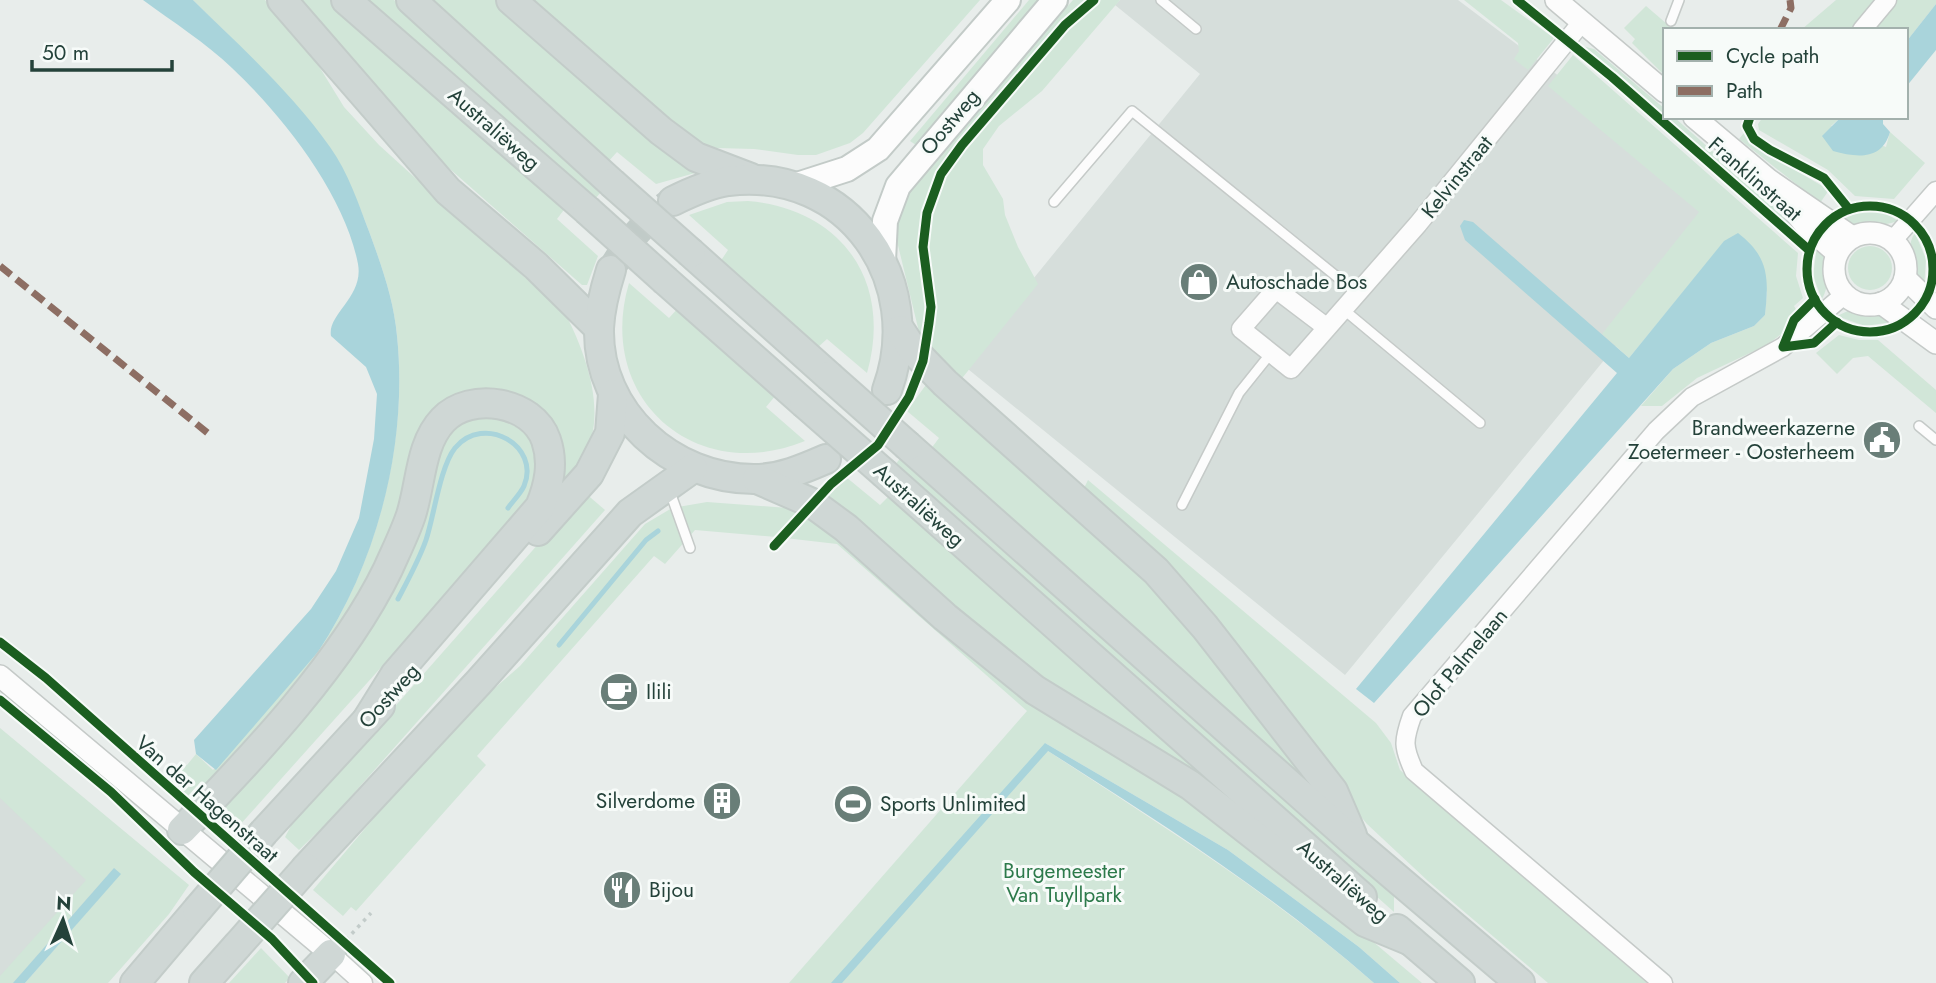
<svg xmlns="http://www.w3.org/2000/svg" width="1936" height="983" font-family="Jost,sans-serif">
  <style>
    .built { fill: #d6dedb }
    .green { fill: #d1e6d8 }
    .water { fill: #a9d4db }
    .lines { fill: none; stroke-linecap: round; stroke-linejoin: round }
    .stream { stroke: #a9d4db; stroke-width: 5 }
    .primary-tunnel { stroke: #c1cbc8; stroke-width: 28; stroke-dasharray: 28 14; stroke-linecap: butt }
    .service-casing { stroke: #c5cac8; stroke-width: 12 }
    .minor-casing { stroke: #c5cac8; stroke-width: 21 }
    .tertiary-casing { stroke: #c5cac8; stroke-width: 24 }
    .secondary-casing { stroke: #c3cbc8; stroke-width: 28 }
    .primary-casing { stroke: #c3ccc9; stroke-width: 32 }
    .path { stroke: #c3ccca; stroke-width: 3.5; stroke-dasharray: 3.5 5; stroke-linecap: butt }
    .service { stroke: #fcfcfc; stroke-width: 9 }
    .minor { stroke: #fcfcfc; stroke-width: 18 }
    .tertiary { stroke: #fcfcfc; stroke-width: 21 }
    .secondary { stroke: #fcfcfc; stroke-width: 24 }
    .primary { stroke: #cfd7d5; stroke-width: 28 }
    .primary-bridge-casing { stroke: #c3ccc9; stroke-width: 32; stroke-linecap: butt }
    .primary-bridge { stroke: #cfd7d5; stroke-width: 28 }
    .quiet { stroke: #8d6e63; stroke-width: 7; stroke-dasharray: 14 7; stroke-linecap: butt }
    .cycleway-casing { stroke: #f7fbf9; stroke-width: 13 }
    .cycleway { stroke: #1b5e20; stroke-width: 9 }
    .labels { text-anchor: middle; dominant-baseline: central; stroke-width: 6; stroke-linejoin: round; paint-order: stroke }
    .street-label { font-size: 21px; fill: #24423a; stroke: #f7fbf9 }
    .poi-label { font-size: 21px; fill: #24423a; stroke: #f7fbf9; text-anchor: start }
    .park-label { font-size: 21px; fill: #2d7a4b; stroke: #f7fbf9 }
  </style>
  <rect width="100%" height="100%" fill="#e8edeb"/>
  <g class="built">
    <path d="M1120 0H1458L1731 206 1345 675 963 365 1200 74 1115 5Z"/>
    <path d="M0 737 135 853 19 983H0Z"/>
  </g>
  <g class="green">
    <path d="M193 0H265L312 55 344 107 379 145 566 315C586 354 608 414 584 456 576 470 563 482 553 494L558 456 475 395 414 475 358 613 206 794 197 786 186 798 161 776 187 765 196 754 213 770 318 652C378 561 408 441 397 336 394 301 382 267 370 234 357 198 340 161 316 131 280 83 235 42 193 0Z"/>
    <path d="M294 0H330L566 207 557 219 598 256 587 285H582L417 140Z"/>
    <path d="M362 0H394L603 190 593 201Z"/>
    <path d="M426 0H496L695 173 656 184 617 152 607 163Z"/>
    <path d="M530 0H980L863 133 850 143 816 155H798L754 149 716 148 697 143Z"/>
    <path d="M1029 0H1039L916 145 910 141Z"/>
    <path d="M1073 0H1085L1059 26 957 143 937 173 927 197 919 230V266L926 307 920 336 896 237 898 214 905 195Z"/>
    <path d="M1099 0H1120L1042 91 999 126 983 149V165L1003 199 1005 215 1018 247 1038 284 959 382 927 350 934 298 927 245 931 216 945 177 966 148 1071 26Z"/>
    <path d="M1464 0H1501L1554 38 1528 70 1514 59 1519 51 1518 43Z"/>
    <path d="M1836 0H1875L1879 3 1856 30H1801Z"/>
    <path d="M1897 0H1936V4L1906 42V30H1872Z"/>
    <path d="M1646 6 1674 30H1665V76L1632 43 1635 39 1624 28Z"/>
    <path d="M1582 46 1594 49 1665 109V117Z"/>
    <path d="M1573 55 1798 253 1796 276 1803 298 1794 306 1797 311 1784 332 1767 345 1697 378 1662 406H1641L1673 369 1711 343 1754 326 1765 315 1767 292 1725 241 1629 358 1602 334 1699 212 1548 86Z"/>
    <path d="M1665 117H1674L1799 228 1795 232Z"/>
    <path d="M1763 117H1841L1831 126 1886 147 1890 132 1925 163 1894 199 1855 196 1828 170 1759 130 1758 124Z"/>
    <path d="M1744 133 1768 154 1829 190 1820 203 1739 139Z"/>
    <path d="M748 201C842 209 893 282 867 373L827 339 817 348 720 262 728 250 689 215 727 202Z"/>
    <path d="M1866 211 1884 212 1898 221C1882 226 1856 231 1842 218Z"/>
    <path d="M1915 233 1926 259 1924 287C1913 274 1904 247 1915 233Z"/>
    <path d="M1817 246C1829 260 1831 283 1822 299L1813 276Z"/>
    <circle cx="1870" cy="268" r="22"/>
    <path d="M629 283 669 318 680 306 776 395 766 407 805 441C695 486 595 398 629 283Z"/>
    <path d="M1850 310 1875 311 1892 322 1865 326 1837 316Z"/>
    <path d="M1839 335 1859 340H1878L1936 390V413L1868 356 1853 358 1837 374 1816 353Z"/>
    <path d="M928 382 1175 604 1325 800 930 450 939 438 907 411Z"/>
    <path d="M494 417C541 434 542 455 532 499L238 827 217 801 322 683 436 449C454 427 465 418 494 417Z"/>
    <path d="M903 455 1394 890V912L894 466Z"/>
    <path d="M846 477 880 505 890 495 1257 818 1049 692 823 501Z"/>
    <path d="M1088 480 1376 723 1391 743 1400 770 1647 983H1548L1428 881 1367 824 1083 490Z"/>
    <path d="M584 492 605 510 331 819 299 850 285 837 293 822Z"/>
    <path d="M707 502 801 509 776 537 695 530 665 564 654 556 477 756 486 765 356 911 351 907 343 916 313 890 418 766 465 714 520 666 645 524 672 508Z"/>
    <path d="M815 514 1268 853 1422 983H1400L1359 947 1228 850 1045 743 1048 751C1159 824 1274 895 1374 983H789L1027 711 837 544 785 538 805 516 809 519Z"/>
    <path d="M0 728 189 885 169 914 108 983H25L120 874 114 868 13 983H0V976L86 880 0 798Z"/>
    <path d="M261 948 290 978 285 983H229Z"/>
  </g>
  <g class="water">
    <path d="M143 0H193C240 46 292 93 330 147 348 172 359 205 370 234 382 267 394 301 397 336 408 441 379 560 318 652L216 770 196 754 194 740 311 609 336 571 359 518 374 439 377 394 366 367 331 336C327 314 364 297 358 264 345 195 283 116 232 68 206 43 173 22 143 0Z"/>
    <path d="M1936 4V50L1906 87V42Z"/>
    <path d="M1841 117H1883V124L1890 132C1882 160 1858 158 1833 151L1822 136Z"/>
    <path d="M1464 220 1473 222 1629 358 1724 241 1738 233C1769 257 1769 278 1765 315L1754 326 1711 343 1673 369 1374 703 1356 689 1617 373 1465 240 1460 226Z"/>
    <path d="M1045 743 1228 850 1359 947 1400 983H1374C1274 895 1160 822 1048 751L842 983H831Z"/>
    <path d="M114 868 121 874 25 983H13Z"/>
  </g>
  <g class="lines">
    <g class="stream">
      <path d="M398 599C408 580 419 560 426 540 434 516 440 467 455 448 484 413 541 446 524 486 521 493 513 501 508 508"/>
      <path d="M559 645 646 540 658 531"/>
    </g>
    <path class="primary-tunnel" d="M611 270C627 242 644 222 670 202"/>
    <g class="service-casing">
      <g id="service">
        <path d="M1161 0 1196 29"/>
        <path d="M1671 21 1679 0"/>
        <path d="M1054 202 1132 111 1357 293"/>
        <path d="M1343 309 1480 423"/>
        <path d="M1919 426 1936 440"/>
        <path d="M669 489 690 548"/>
        <path d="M1182 505 1239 393 1271 353"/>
      </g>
    </g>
    <g class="minor-casing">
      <g id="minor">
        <path d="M1862 30 1887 0"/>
        <path d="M1893 240 1936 191"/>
        <path d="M1326 327 1276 289 1241 329 1291 369 1418 224 1582 22"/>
        <path d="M331 954 363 983"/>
        <path d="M1663 983 1414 771C1403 747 1403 741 1412 716L1656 431 1692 397 1783 347 1844 295"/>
      </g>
    </g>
    <g class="tertiary-casing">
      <g id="tertiary">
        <path d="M1556 0 1665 92"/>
        <path d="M1694 117 1769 180 1852 237"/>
        <path d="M1779 193 1807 227 1837 253"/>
        <circle cx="1870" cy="269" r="36"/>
        <path d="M1905 278 1936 308"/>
        <path d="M1881 303 1936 343"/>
        <path d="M0 676 331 954"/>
      </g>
    </g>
    <g class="secondary-casing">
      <g id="secondary">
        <path d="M794 186 847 169 878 149 1008 0"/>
        <path d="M883 261 885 221 898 186 1055 0"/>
      </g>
    </g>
    <g class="primary-casing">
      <g id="primary">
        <path d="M282 0 448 191 536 266 599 328"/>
        <path d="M346 0 587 210"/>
        <path d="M411 0 612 183"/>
        <path d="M511 0 661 131 696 157 751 178"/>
        <path d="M673 201C691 192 709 184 728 181 849 166 927 281 887 390"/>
        <path d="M691 253 829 376"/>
        <path d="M611 270C605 289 600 308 599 328 597 413 672 479 754 479 780 479 803 469 826 459"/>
        <path d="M666 281 804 403"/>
        <path d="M900 330 913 350 945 383 1156 571 1205 627 1333 791 1352 835"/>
        <path d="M908 446 1354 842 1520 983"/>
        <path d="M885 474 1362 897"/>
        <path d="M757 479 812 503 846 528 945 617 1035 690 1190 785 1365 922 1411 941"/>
        <path d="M538 531 589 474 610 433 613 394"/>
        <path d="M182 830C254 756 343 662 388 569 396 551 405 533 411 515 421 484 420 444 443 420 470 391 533 401 546 440 554 463 549 485 540 507L395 675 367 720"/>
        <path d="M264 832 380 706"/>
        <path d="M306 868 479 682 630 513 693 468"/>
        <path d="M1397 929 1460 983"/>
        <path d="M135 983 197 910"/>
        <path d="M204 983 237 946"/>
        <path d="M303 983 331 954"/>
      </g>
    </g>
    <path class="path" d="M346 940 371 913"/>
    <use href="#service" class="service"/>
    <use href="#minor" class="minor"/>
    <use href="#tertiary" class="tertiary"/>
    <use href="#secondary" class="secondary"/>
    <use href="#primary" class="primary"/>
    <g class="primary-bridge-casing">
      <g id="primary-bridge">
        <path d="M612 183 691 253"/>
        <path d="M587 210 666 281"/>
        <path d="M829 376 908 446"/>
        <path d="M804 403 885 474"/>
        <path d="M197 910 264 832"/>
        <path d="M237 946 306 868"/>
      </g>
    </g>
    <use href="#primary-bridge" class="primary-bridge"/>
    <g class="quiet">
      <path d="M1780 30 1791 8 1790 0"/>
      <path d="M0 266 209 434"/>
    </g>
    <g class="cycleway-casing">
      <g id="cycleway">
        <path d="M1517 0 1612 77 1809 250"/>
        <path d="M1750 117 1747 126 1754 139 1770 150 1824 178 1849 209"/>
        <circle cx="1870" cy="269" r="63"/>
        <path d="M1815 299 1794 320 1783 347 1814 343 1837 322"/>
        <path d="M774 546 831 484 878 445 909 397 923 361 929 323 931 307 923 247 927 213 941 174 962 145 1065 25 1094 0"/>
        <path d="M0 642 46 678 390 983"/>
        <path d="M0 700 111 792 194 872 272 939 313 983"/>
      </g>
    </g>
    <use href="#cycleway" class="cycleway"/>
  </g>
  <defs>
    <g id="shop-disc" transform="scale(2.0125)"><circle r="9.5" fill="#697e78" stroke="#f7fbf9"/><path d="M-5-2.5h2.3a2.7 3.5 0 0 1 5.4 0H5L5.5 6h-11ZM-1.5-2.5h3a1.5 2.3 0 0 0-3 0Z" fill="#fff"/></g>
    <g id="civic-disc" transform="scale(2.0125)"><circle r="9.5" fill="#697e78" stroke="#f7fbf9"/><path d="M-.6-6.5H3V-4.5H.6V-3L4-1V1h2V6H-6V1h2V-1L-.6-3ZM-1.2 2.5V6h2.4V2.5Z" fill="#fff"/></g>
    <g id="cafe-disc" transform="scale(2.0125)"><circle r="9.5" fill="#697e78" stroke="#f7fbf9"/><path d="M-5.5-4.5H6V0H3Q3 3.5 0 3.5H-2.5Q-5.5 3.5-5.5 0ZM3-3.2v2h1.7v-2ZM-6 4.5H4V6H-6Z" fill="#fff"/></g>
    <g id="building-disc" transform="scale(2.0125)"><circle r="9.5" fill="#697e78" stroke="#f7fbf9"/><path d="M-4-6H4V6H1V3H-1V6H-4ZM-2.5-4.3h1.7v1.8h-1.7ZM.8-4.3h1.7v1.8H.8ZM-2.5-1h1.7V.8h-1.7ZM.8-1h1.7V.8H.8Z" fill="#fff"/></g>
    <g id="stadium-disc" transform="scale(2.0125)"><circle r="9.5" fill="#697e78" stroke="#f7fbf9"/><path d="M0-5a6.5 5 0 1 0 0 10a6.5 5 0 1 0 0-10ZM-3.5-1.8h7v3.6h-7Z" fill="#fff"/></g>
    <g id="restaurant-disc" transform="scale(2.0125)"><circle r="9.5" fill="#697e78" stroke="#f7fbf9"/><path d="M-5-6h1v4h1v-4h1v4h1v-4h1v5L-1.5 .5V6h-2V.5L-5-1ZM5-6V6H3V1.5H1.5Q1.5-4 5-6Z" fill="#fff"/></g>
  </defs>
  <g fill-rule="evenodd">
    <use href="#shop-disc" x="1199" y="282"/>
    <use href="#civic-disc" x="1882" y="440"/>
    <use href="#cafe-disc" x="619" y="692"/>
    <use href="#building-disc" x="722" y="801"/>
    <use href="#stadium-disc" x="853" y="804"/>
    <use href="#restaurant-disc" x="622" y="890"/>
  </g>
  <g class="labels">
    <g class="street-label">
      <text transform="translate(950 122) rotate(-50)">Oostweg</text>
      <text transform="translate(494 129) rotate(41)">Australiëweg</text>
      <text transform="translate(1457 177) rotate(-51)">Kelvinstraat</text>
      <text transform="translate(1755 179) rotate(41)">Franklinstraat</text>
      <text transform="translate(919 505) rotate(42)">Australiëweg</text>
      <text transform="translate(1460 663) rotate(-50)">Olof Palmelaan</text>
      <text transform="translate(389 696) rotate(-48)">Oostweg</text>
      <text transform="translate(207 799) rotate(41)">Van der Hagenstraat</text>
      <text transform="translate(1343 881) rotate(41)">Australiëweg</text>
    </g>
    <g class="poi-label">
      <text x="1226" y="282">Autoschade Bos</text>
      <text x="1855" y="428" text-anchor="end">Brandweerkazerne<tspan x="1855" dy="24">Zoetermeer - Oosterheem</tspan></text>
      <text x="646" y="692">Ilili</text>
      <text x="695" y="801" text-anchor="end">Silverdome</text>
      <text x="880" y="804">Sports Unlimited</text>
      <text x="649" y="890">Bijou</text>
    </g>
    <g class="park-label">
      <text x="1064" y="871">Burgemeester<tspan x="1064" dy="24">Van Tuyllpark</tspan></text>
    </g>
  </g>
  <rect x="1663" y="28" width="245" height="91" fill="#f7fbf9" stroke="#a3b1ad" stroke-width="2"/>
  <rect x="1677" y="51" width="35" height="10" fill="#1b5e20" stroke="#a3b1ad" stroke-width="2"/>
  <text x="1726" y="63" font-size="21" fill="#24423a">Cycle path</text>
  <rect x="1677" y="86" width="35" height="10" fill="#8d6e63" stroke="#a3b1ad" stroke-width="2"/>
  <text x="1726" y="98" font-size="21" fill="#24423a">Path</text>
  <g transform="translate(63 920) rotate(3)" stroke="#f7fbf9" stroke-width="5" paint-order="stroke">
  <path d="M0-5L12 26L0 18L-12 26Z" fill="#24423a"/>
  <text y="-10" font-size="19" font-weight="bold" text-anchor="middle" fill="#24423a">N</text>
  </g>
  <path d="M32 60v10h140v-10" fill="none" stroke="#24423a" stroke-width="3.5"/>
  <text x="42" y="60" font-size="21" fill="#24423a" stroke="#f7fbf9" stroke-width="5" paint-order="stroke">50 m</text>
</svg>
